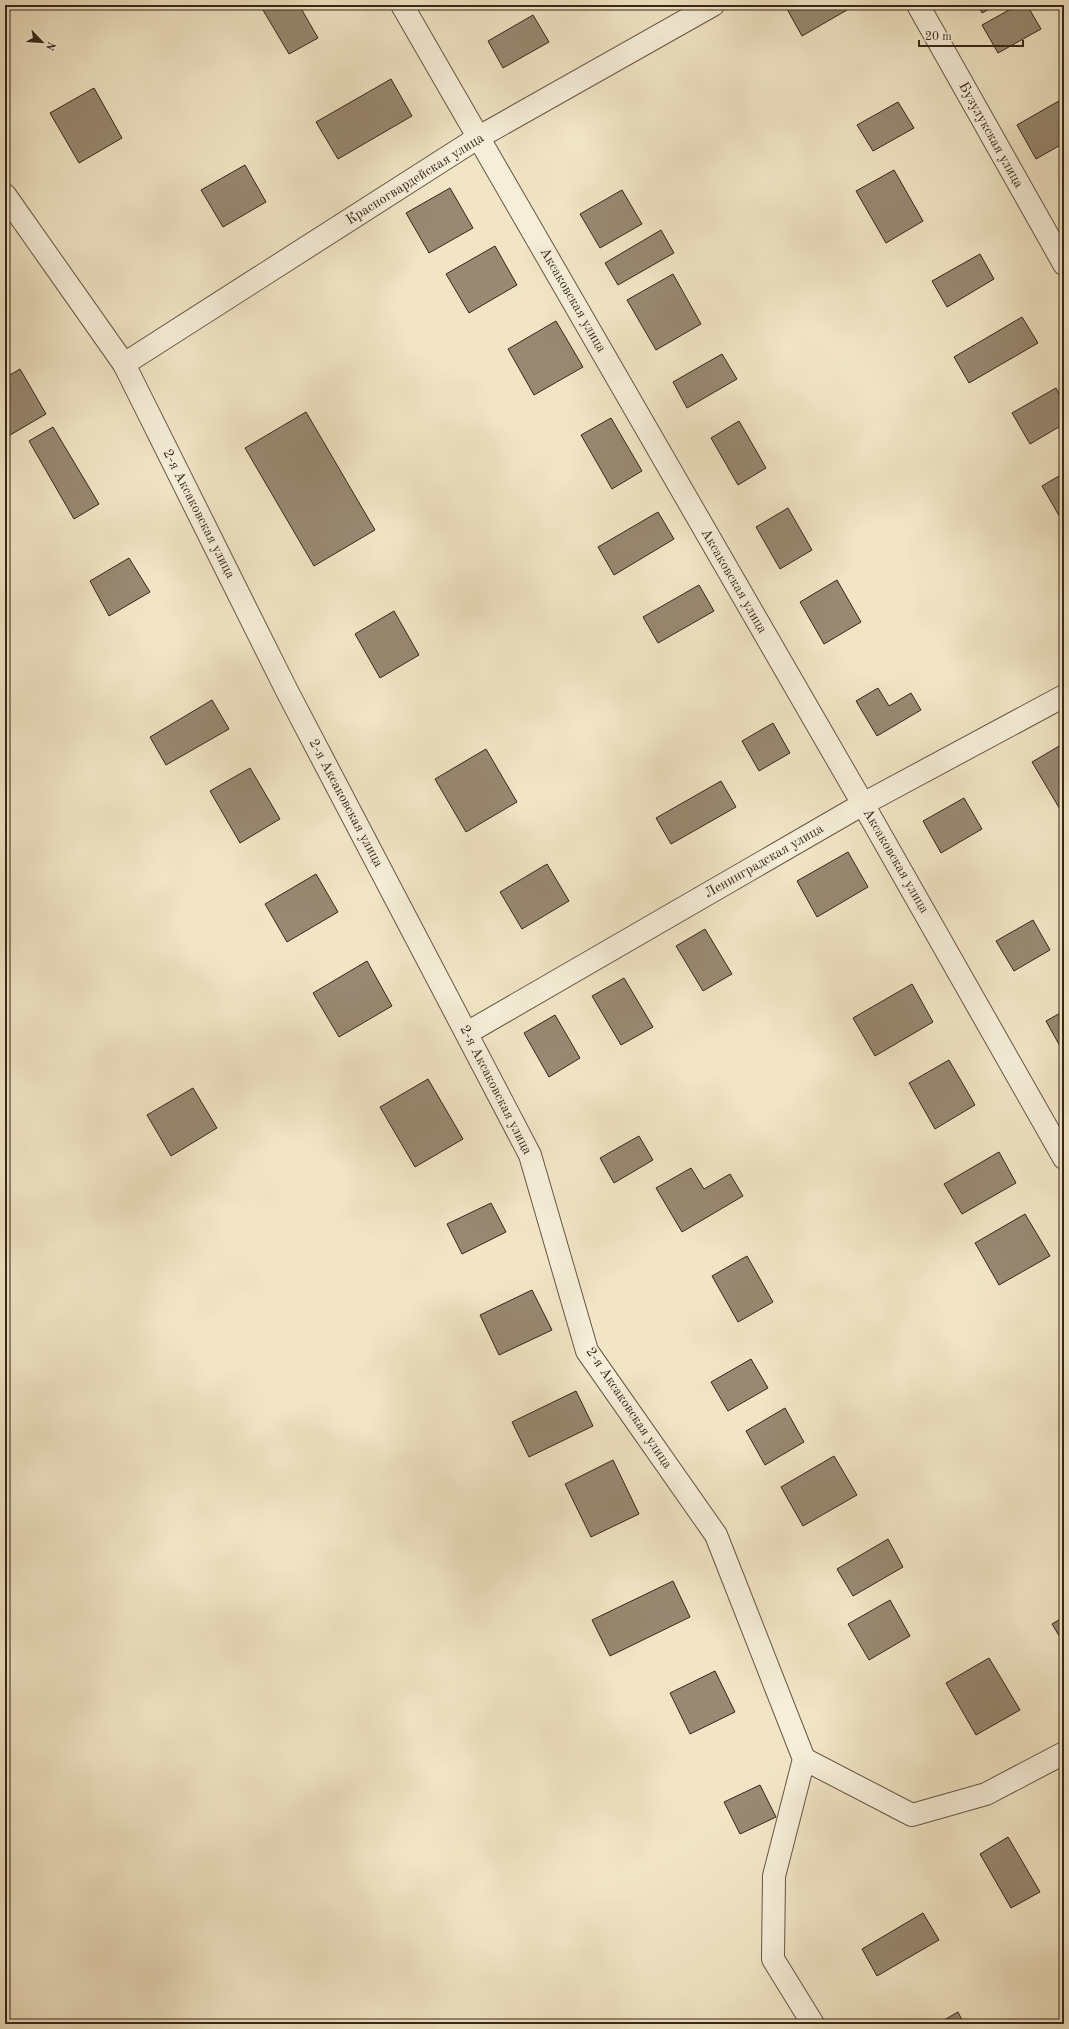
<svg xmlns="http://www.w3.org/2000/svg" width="1069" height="2029" font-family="'Old Standard TT',serif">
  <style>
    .building { fill: #988972; stroke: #372619 }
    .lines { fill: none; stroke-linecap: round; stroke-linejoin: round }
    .street-casing { stroke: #665644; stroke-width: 24 }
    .street { stroke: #f6eed9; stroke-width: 22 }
    .labels { text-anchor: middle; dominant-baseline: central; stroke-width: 3.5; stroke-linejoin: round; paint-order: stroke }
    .street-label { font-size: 14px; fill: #372619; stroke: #f6eed9 }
  </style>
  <rect width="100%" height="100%" fill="#f1e5c5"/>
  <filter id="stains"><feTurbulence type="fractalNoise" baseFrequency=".005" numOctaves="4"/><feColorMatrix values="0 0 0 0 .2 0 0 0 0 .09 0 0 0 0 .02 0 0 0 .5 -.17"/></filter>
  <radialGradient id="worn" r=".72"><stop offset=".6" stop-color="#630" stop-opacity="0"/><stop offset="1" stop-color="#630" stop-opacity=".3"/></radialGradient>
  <g class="building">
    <path d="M271 5H299L318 38 289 54 263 10Z"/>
    <path d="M794 5H844L847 10 802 36 787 9Z"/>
    <path d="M978 5H997L982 13Z"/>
    <path d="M1018 5H1027L1041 29 998 53 982 25Z"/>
    <path d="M533 15 549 42 503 68 488 41Z"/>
    <path d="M391 79 412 116 338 159 316 122Z"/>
    <path d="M94 88 122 138 79 163 50 113Z"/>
    <path d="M1064 98V143L1036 159 1017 125Z"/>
    <path d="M898 102 914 128 873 151 857 125Z"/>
    <path d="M245 165 266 202 223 227 201 190Z"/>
    <path d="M894 170 923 221 886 243 856 191Z"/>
    <path d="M450 188 473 228 429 253 406 213Z"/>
    <path d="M622 190 642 224 600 248 580 214Z"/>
    <path d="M661 230 674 253 618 285 605 263Z"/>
    <path d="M495 246 517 285 469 313 446 274Z"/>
    <path d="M980 254 994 279 947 307 932 281Z"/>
    <path d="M673 274 701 324 656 350 627 300Z"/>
    <path d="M1022 317 1038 343 969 383 954 357Z"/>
    <path d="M556 321 583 367 534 395 508 349Z"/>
    <path d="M722 354 737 379 687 408 673 382Z"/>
    <path d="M20 369 46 414 5 438V378Z"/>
    <path d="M1056 388 1064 403V424L1030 444 1012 413Z"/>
    <path d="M306 412 375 530 314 566 245 448Z"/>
    <path d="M611 418 642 471 612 489 581 435Z"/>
    <path d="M739 421 766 468 738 485 711 438Z"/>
    <path d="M53 427 99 504 74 519 29 441Z"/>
    <path d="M1064 473V517L1061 519 1042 486Z"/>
    <path d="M788 508 812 550 780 569 756 527Z"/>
    <path d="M658 512 674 539 614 575 598 547Z"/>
    <path d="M129 558 150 592 109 616 90 581Z"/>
    <path d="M837 580 861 622 824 644 800 602Z"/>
    <path d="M699 585 714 611 658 643 643 617Z"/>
    <path d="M394 611 419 655 380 678 355 634Z"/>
    <path d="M878 688 889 706 911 693 921 710 877 736 856 701Z"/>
    <path d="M212 700 229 729 166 765 150 737Z"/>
    <path d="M773 723 790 753 759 771 742 741Z"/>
    <path d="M1061 745 1064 750V816L1032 762Z"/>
    <path d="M486 749 517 802 466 832 435 779Z"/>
    <path d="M250 768 280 819 240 843 210 791Z"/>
    <path d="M721 781 736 807 671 844 656 818Z"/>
    <path d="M964 798 982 829 941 853 923 821Z"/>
    <path d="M848 852 868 887 817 917 797 881Z"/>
    <path d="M547 864 569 901 522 929 500 892Z"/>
    <path d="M316 874 338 912 287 942 265 904Z"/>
    <path d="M1033 920 1050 950 1014 971 996 941Z"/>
    <path d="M705 929 732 974 703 991 676 946Z"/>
    <path d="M367 961 392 1006 339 1037 313 993Z"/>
    <path d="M624 978 653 1027 621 1045 592 996Z"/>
    <path d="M912 984 933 1022 875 1056 853 1018Z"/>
    <path d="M1064 1011V1046L1061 1048 1046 1021Z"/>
    <path d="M555 1015 580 1058 549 1077 524 1033Z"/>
    <path d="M949 1060 975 1105 935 1129 909 1083Z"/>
    <path d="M428 1079 463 1139 415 1167 380 1107Z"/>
    <path d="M193 1088 217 1128 171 1156 147 1115Z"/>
    <path d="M639 1136 653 1160 614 1183 600 1158Z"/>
    <path d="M999 1152 1016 1183 962 1214 944 1184Z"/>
    <path d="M691 1168 704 1189 730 1174 743 1196 682 1232 656 1188Z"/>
    <path d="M491 1203 506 1232 462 1254 447 1224Z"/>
    <path d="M1025 1214 1050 1256 999 1285 975 1243Z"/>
    <path d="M747 1256 773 1302 738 1322 712 1276Z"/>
    <path d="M532 1290 552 1330 499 1355 480 1315Z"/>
    <path d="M751 1359 768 1388 728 1411 711 1382Z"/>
    <path d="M576 1391 593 1426 529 1457 512 1422Z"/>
    <path d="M785 1408 804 1442 765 1465 746 1431Z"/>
    <path d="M834 1456 857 1495 803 1526 781 1487Z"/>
    <path d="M613 1460 639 1514 591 1537 565 1484Z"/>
    <path d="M888 1539 903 1567 853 1596 837 1569Z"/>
    <path d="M673 1581 690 1617 610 1656 592 1620Z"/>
    <path d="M890 1600 910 1636 869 1660 848 1624Z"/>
    <path d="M1064 1617V1644L1052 1624Z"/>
    <path d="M989 1658 1020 1710 976 1735 946 1683Z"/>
    <path d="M715 1671 735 1712 690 1734 670 1693Z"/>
    <path d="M760 1785 776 1817 740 1834 724 1802Z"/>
    <path d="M1008 1837 1040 1892 1011 1908 980 1854Z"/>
    <path d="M923 1913 939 1940 877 1976 862 1949Z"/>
    <path d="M958 2012 964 2024H937Z"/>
  </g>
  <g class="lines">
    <g class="street-casing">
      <g id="street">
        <path d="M402 5 863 804 1064 1158"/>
        <path d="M918 5 1064 264"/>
        <path d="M5 195 124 364 287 691 530 1155 587 1351 716 1535 804 1759 774 1876 773 1959 813 2024"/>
        <path d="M124 364 479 137 713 5"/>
        <path d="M467 1033 863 804 1064 696"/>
        <path d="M804 1759 912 1815 986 1794 1064 1753"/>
      </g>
    </g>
    <use href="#street" class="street"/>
  </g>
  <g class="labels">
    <g class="street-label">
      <text transform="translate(991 135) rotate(61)">Бузулукская улица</text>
      <text transform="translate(415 179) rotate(-32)">Красногвардейская улица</text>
      <text transform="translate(573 300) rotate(60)">Аксаковская улица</text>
      <text transform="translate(199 514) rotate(63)">2-я Аксаковская улица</text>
      <text transform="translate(734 581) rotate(60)">Аксаковская улица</text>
      <text transform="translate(346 803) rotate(62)">2-я Аксаковская улица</text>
      <text transform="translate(764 861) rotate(-30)">Ленинградская улица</text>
      <text transform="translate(896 861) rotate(60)">Аксаковская улица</text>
      <text transform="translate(496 1090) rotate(63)">2-я Аксаковская улица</text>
      <text transform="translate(629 1408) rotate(56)">2-я Аксаковская улица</text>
    </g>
  </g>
  <rect width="1069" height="2029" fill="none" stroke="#f1e5c5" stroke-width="20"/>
  <rect x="6" y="6" width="1057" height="2017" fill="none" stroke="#372619" stroke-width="2"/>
  <rect x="10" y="10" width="1049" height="2009" fill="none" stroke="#372619"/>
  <g transform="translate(42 42) rotate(115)" stroke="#f6eed9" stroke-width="3" paint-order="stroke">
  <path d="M0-3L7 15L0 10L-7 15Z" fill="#372619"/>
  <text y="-6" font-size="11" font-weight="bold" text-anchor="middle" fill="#372619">N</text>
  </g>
  <path d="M919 40v6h104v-6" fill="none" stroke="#372619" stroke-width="2"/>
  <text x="925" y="40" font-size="12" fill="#372619" stroke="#f6eed9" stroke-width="3" paint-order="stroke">20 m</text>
  <rect width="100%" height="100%" filter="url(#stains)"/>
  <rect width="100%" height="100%" fill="url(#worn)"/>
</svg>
